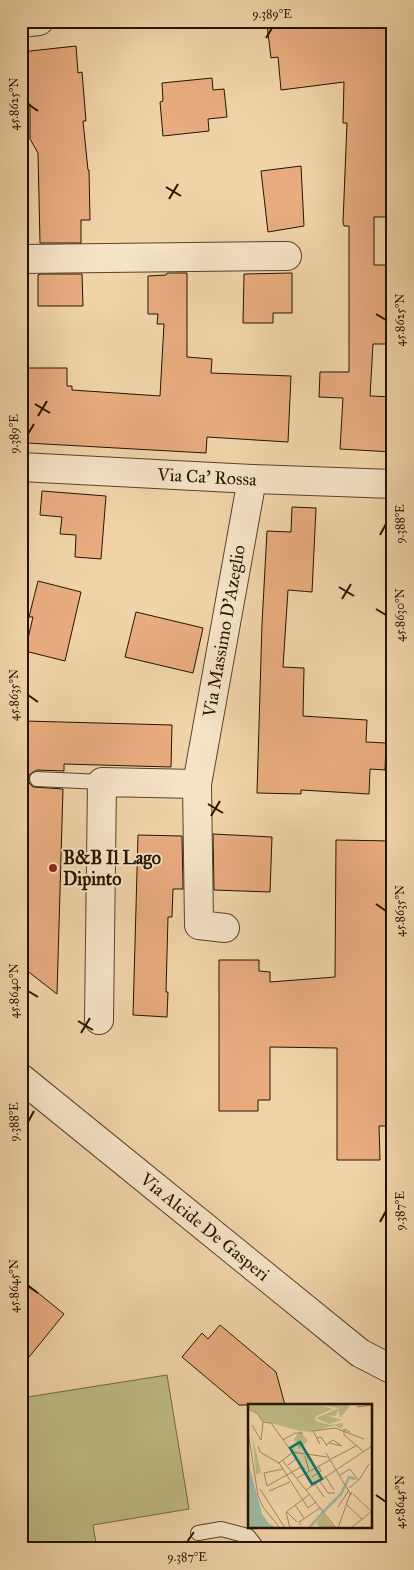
<svg xmlns="http://www.w3.org/2000/svg" width="414" height="1570" font-family="'IM FELL Great Primer',serif">
  <style>
    .green { fill: #bebb84; stroke: #726842 }
    .building { fill: #e8ac80; stroke: #251400 }
    .lines { fill: none; stroke-linecap: round; stroke-linejoin: round }
    .lane-casing { stroke: #58442a; stroke-width: 16 }
    .street-casing { stroke: #58442a; stroke-width: 30 }
    .lane { stroke: #f5e3c6; stroke-width: 14 }
    .street { stroke: #f5e3c6; stroke-width: 28 }
    .ticks { fill: none; stroke: #251400; stroke-width: 2 }
    .poi-dot { fill: #8f2418; stroke: #f5e3c6; stroke-width: 2 }
    .labels { text-anchor: middle; dominant-baseline: central; stroke-width: 4; stroke-linejoin: round; paint-order: stroke }
    .street-label { font-size: 18px; fill: #251400; stroke: #f5e3c6 }
    .poi-label { font-size: 18px; font-weight: bold; fill: #251400; stroke: #f5e3c6; text-anchor: start }
    .inset-river { fill: none; stroke: #9bb9a3; stroke-width: 2.5 }
    .inset-road { fill: none; stroke: #9f8765; stroke-width: 1 }
    .view { fill: #0f766e; fill-opacity: 0.15; stroke: #0f766e; stroke-width: 2.5 }
    .inset-edge { fill: none; stroke: #251400; stroke-width: 2.5 }
    .neatline { fill: none; stroke: #251400; stroke-width: 2 }
    .ticks-label { font-size: 12px; text-anchor: middle; fill: #251400 }
  </style>
  <rect width="100%" height="100%" fill="#f0d4a8"/>
  <filter id="stains"><feTurbulence type="fractalNoise" baseFrequency=".004" numOctaves="4"/><feColorMatrix values="0 0 0 0 .2 0 0 0 0 .09 0 0 0 0 .02 0 0 0 .5 -.17"/></filter>
  <radialGradient id="worn" r=".72"><stop offset=".6" stop-color="#630" stop-opacity="0"/><stop offset="1" stop-color="#630" stop-opacity=".3"/></radialGradient>
  <path class="green" d="M167 1375 189 1509 93 1525 97 1549H21V1398Z"/>
  <g class="building">
    <path d="M301 21H393L392 217H374V265H393V344H373L370 396 393 397V452L340 449 343 398 319 397 320 372H349V226H344L343 222 347 123H343L344 82 281 90 278 57 271 58 267 25Z"/>
    <path d="M76 46 78 73 82 72 86 121H83L88 170H89L90 220H81V243H40L38 153 30 139V104H22L21 52Z"/>
    <path d="M212 78 213 90 224 89 227 117 208 119 209 131 163 136 160 102 163 101 162 83Z"/>
    <path d="M301 166 304 226 268 232 261 171Z"/>
    <path d="M167 273H187V357L212 359 211 373 291 376 288 442 207 437 206 453 27 443 26 368H67V386H72V390L160 396 164 324H157L158 314H148V276L166 275Z"/>
    <path d="M292 273V313H273V323H243L244 274Z"/>
    <path d="M41 274H82L83 306H38V275Z"/>
    <path d="M42 491 106 496 101 559 75 557 76 535 60 534 62 517 40 515Z"/>
    <path d="M292 507 316 508 312 592 288 590 283 667 304 668 303 716 367 720 366 742 386 743 385 770 370 769 369 794 301 790V794L257 793 262 624 267 531 291 532Z"/>
    <path d="M38 581 81 592 65 661 25 651 33 617H29Z"/>
    <path d="M136 612 203 628 193 673 125 657Z"/>
    <path d="M25 721 172 725 171 767 64 764V771L37 770 33 772 29 775V783L33 787 63 789 57 994 21 966Z"/>
    <path d="M213 834 272 837 270 892 214 890Z"/>
    <path d="M138 835 182 836 183 889H173L172 917H168L166 992H168L167 1017 133 1015Z"/>
    <path d="M336 840 393 841V1048H387V1126H379L380 1160H337V1048L270 1047V1100H258V1111H219V960H259V971L270 972V982L335 977Z"/>
    <path d="M21 1279 64 1314 21 1367Z"/>
    <path d="M220 1325 276 1372 285 1405H239L182 1357 202 1333 208 1339Z"/>
  </g>
  <g class="lines">
    <g class="lane-casing">
      <g id="lane">
        <path d="M37 779 102 782"/>
        <path d="M198 1533 221 1529 248 1536 258 1549"/>
      </g>
    </g>
    <g class="street-casing">
      <g id="street">
        <path d="M21 23 39 21"/>
        <path d="M21 259 287 256"/>
        <path d="M21 467 252 479 393 484"/>
        <path d="M197 784 199 925 225 928"/>
        <path d="M99 1020 102 782 197 784 252 479"/>
        <path d="M21 1078 360 1353 393 1370"/>
      </g>
    </g>
    <use href="#lane" class="lane"/>
    <use href="#street" class="street"/>
  </g>
  <path class="ticks" d="M266 38 272 28M28 104 38 111M166 187 181 196M169 199 178 184M376 314 386 320M35 404 50 413M38 416 47 401M28 434 34 424M380 535 386 524M339 587 354 596M342 599 351 584M376 609 386 615M28 695 38 702M208 804 223 813M211 816 220 801M376 904 386 911M28 991 38 997M78 1021 93 1030M81 1033 90 1018M28 1122 34 1111M380 1222 386 1211M28 1286 38 1293M376 1495 386 1502M187 1542 194 1532"/>
  <circle class="poi-dot" cx="53" cy="868" r="5"/>
  <g class="labels">
    <g class="street-label">
      <text transform="translate(207 477) rotate(3)">Via Ca' Rossa</text>
      <text transform="translate(224 631) rotate(-80)">Via Massimo D'Azeglio</text>
      <text transform="translate(205 1227) rotate(39)">Via Alcide De Gasperi</text>
    </g>
    <g class="poi-label">
      <text x="63" y="858">B&amp;B Il Lago<tspan x="63" dy="21">Dipinto</tspan></text>
    </g>
  </g>
  <g transform="translate(248 1404)">
    <rect width="124" height="124" fill="#f0d4a8"/>
    <path d="M0 0H101V3L92 14 90 6 88 12 78 11 94 16 81 20 68 14 91 4 71 1 85 5 68 12 67 15 68 17 81 21 95 19 94 25 87 21 64 28 52 27 60 37 51 45 46 35 52 27 15 17 10 9 0 4ZM3 27 13 68 8 71 5 38ZM75 109 87 124H72L68 119Z" fill="#bebb84"/>
    <path d="M0 57 14 110 21 120 30 124H0Z" fill="#9bb9a3"/>
    <path class="inset-river" d="M76 107 93 90 101 73 107 75M61 124 76 107"/>
    <path class="inset-road" d="M109 3 124 1M0 5 9 9 15 18 23 19 44 48M4 21 13 36 15 18M0 27 10 92 15 103 32 124M102 28 96 25V31L116 48M68 34 73 33 79 42M35 36 47 29H55M72 40 65 27 87 24 116 35M78 41 85 36 94 42 81 39M10 42 12 48 31 59 60 104 68 98M44 48 79 53M78 49 103 91 104 88M57 52 61 67M83 55 108 42M35 57 88 124M63 57 74 74M31 59 44 49M40 61 48 55 64 82M92 71 102 65 110 76M77 72 86 86M64 73 73 67 70 62M49 74 82 56M71 76 80 89H87M67 80 76 93M19 82 16 69 35 65M19 82 53 63M101 84 111 76 121 60M12 85 37 124M58 86 124 42M21 87 42 78M105 90 124 108M47 101 56 114M99 101 114 115M90 103 101 86M38 107 49 118M53 121 51 118 72 104M42 124 38 108 62 90M90 124 102 90M103 124 124 107"/>
    <path class="view" d="M52 38 74 75 64 80 42 44Z"/>
    <rect width="124" height="124" class="inset-edge"/>
  </g>
  <rect width="414" height="1570" fill="none" stroke="#f0d4a8" stroke-width="55"/>
  <rect x="28" y="28" width="358" height="1514" class="neatline"/>
  <g class="ticks-label">
    <text x="272" y="18">9.389°E</text>
    <text transform="translate(14 104) rotate(-90)" y="4">45.8625°N</text>
    <text transform="translate(400 320) rotate(-90)" y="4">45.8625°N</text>
    <text transform="translate(14 434) rotate(-90)" y="4">9.389°E</text>
    <text transform="translate(400 524) rotate(-90)" y="4">9.388°E</text>
    <text transform="translate(400 615) rotate(-90)" y="4">45.8630°N</text>
    <text transform="translate(14 695) rotate(-90)" y="4">45.8635°N</text>
    <text transform="translate(400 911) rotate(-90)" y="4">45.8635°N</text>
    <text transform="translate(14 991) rotate(-90)" y="4">45.8640°N</text>
    <text transform="translate(14 1122) rotate(-90)" y="4">9.388°E</text>
    <text transform="translate(400 1211) rotate(-90)" y="4">9.387°E</text>
    <text transform="translate(14 1286) rotate(-90)" y="4">45.8645°N</text>
    <text transform="translate(400 1502) rotate(-90)" y="4">45.8645°N</text>
    <text x="187" y="1561">9.387°E</text>
  </g>
  <rect width="100%" height="100%" filter="url(#stains)"/>
  <rect width="100%" height="100%" fill="url(#worn)"/>
</svg>
